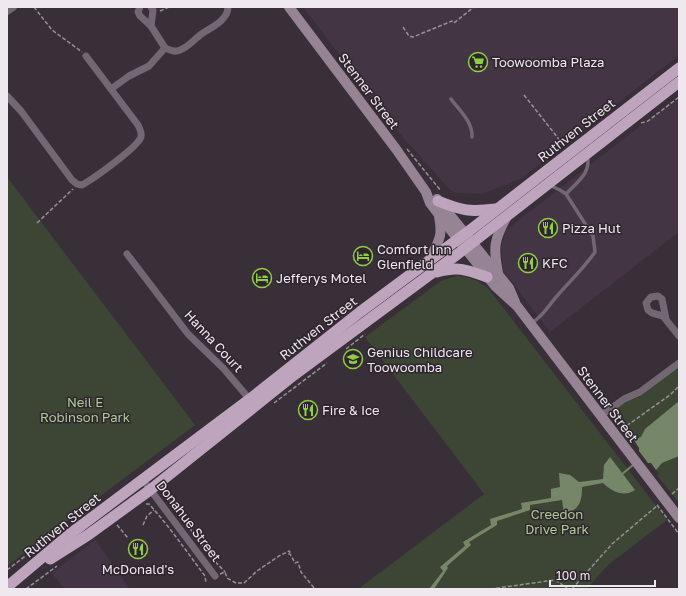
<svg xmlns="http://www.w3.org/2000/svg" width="686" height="596" font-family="'Golos Text',sans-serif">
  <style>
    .built { fill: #433543 }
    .green { fill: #3d4634 }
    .water { fill: #768668 }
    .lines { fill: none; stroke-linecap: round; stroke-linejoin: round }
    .stream { stroke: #768668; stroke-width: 2 }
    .path { stroke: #979097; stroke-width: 1.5; stroke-dasharray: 4 2; stroke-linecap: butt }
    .service { stroke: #726772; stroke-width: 3.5 }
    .minor { stroke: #726772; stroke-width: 7 }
    .tertiary { stroke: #726772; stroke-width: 8 }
    .secondary { stroke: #968495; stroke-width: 10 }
    .trunk { stroke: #bea4bc; stroke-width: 11 }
    .labels { text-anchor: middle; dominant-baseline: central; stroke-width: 3; stroke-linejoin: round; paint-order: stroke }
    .poi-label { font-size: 13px; fill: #efe9ef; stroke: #2e252e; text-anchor: start }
    .street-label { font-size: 13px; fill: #efe9ef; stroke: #2e252e }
    .park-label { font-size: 13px; fill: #afcb96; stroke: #2e252e }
  </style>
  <rect width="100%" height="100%" fill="#382f38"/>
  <g class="built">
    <path d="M303 7H679V55L522 178 483 194 455 193 450 190 394 127Z"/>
    <path d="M679 96V232L550 332 503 270 501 247 506 230Z"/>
    <path d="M95 540 130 589H64L52 573Z"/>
  </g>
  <g class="green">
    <path d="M7 177 195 425 7 566Z"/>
    <path d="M456 276C469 276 477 280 488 288L667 520 608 565 587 589H358L484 494 365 337 438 283 443 280Z"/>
    <path d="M679 367V503L657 475 659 474 651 463H648L639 451V448L632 438 630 439 611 412 622 403 641 396Z"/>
  </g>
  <g class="water">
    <path d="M679 401V456L662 463 656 470 651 463H648L639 451V448L634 440 641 437 645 429Z"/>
    <path d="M610 457 635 490C624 498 611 491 603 483L582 487C582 501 580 510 564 514L562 500 530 505V510L497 521V525L469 542 471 545 447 566 448 568 434 589H429L443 571 440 567 465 546 463 542 491 525 490 519 522 509 521 503 551 498V489L560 487 559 473 570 475 579 482 603 479 604 465Z"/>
  </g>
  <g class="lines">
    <path class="stream" d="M621 475 633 465"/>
    <g class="path">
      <path d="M34 7 52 30 82 52"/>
      <path d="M160 11 169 7"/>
      <path d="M403 27 409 36 413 37 452 21 454 23 474 7"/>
      <path d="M524 95 558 138 560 143 556 152"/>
      <path d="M641 123 648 121 679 97"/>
      <path d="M560 143 572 137H574"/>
      <path d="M407 149 441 191"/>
      <path d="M37 223 73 189"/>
      <path d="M346 349 365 334"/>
      <path d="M274 403 327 363"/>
      <path d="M622 429 670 395 679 386"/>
      <path d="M167 489 165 492 166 496 211 557 225 572"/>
      <path d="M672 494 679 488"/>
      <path d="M146 504H149C169 526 187 552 205 576L206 583"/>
      <path d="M657 505 679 534"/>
      <path d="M117 525 128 538"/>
      <path d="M143 525 147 516 154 510"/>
      <path d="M7 570 57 532"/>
      <path d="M220 574 225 572 227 578 236 583H244L257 571 279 556 289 551 290 552 288 554H290L295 563 298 562 301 572 315 589"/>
      <path d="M26 589 57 566"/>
      <path d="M490 589 555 580 560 583 568 589"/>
      <path d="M572 589 612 544 658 505"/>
    </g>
    <g class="service">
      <path d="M451 99C459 110 473 122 472 137"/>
      <path d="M566 194C577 182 592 173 587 155"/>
      <path d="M532 323C545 314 547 307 557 296 570 281 584 268 595 252L593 236 566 194 560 190 549 185"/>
    </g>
    <g class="minor">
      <path d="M140 7 138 12 140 16 151 26 165 48"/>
      <path d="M151 26 153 10 151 7"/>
      <path d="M111 89 129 76 149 66 165 48C170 50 175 53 180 50 189 47 195 38 203 33 212 27 228 20 228 7"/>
      <path d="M7 96 21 111 72 180 77 184 82 185C93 179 138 147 141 137 142 133 140 129 138 125L86 56"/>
      <path d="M127 254 188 334 223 368 252 402"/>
      <path d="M666 319 662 299 658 296 651 297 646 303 648 310 652 313 663 316 679 336"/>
      <path d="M599 414 606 412 624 399 640 392 679 363"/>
      <path d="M143 480 215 576"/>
    </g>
    <path class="tertiary" d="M7 11 13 7"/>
    <g class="secondary">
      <path d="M289 7 396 149 426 192 430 203 453 233 495 286 517 306 679 518"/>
      <path d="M437 199 509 288 515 302"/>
      <path d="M430 259C439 240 443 237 439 216"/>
      <path d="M498 273C493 247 494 240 507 216"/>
    </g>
    <g class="trunk">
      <path d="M438 201C463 211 469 212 496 209"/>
      <path d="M437 272C459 266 467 270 487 277"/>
      <path d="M50 559 88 535 150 490 294 375 459 253 679 82"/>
      <path d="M7 587 70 534 250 399 360 312 473 228 679 68"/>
    </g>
  </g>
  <defs>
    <g id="supermarket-ring" transform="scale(1)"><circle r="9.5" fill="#2e252e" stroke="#8fcd42" stroke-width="1.5"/><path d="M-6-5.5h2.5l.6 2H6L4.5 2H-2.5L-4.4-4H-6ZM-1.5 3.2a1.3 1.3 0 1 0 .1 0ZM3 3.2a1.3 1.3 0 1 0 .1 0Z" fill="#8fcd42"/></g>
    <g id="restaurant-ring" transform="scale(1)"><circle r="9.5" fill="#2e252e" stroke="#8fcd42" stroke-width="1.5"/><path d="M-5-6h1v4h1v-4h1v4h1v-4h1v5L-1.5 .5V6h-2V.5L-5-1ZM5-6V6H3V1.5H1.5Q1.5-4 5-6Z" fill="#8fcd42"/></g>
    <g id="hotel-ring" transform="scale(1)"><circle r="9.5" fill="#2e252e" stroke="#8fcd42" stroke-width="1.5"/><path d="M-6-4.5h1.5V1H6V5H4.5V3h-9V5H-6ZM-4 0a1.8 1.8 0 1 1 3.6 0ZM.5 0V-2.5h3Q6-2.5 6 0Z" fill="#8fcd42"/></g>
    <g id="school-ring" transform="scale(1)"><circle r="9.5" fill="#2e252e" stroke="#8fcd42" stroke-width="1.5"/><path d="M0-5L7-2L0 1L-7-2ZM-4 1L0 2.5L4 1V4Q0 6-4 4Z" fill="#8fcd42"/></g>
  </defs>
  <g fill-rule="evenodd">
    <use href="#supermarket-ring" x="478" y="62"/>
    <use href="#restaurant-ring" x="548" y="228"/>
    <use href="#hotel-ring" x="363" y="256"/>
    <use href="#restaurant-ring" x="528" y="263"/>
    <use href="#hotel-ring" x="262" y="278"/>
    <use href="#school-ring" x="353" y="359"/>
    <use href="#restaurant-ring" x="308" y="410"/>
    <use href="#restaurant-ring" x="138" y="549"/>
  </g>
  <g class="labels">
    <g class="poi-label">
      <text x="492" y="62">Toowoomba Plaza</text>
      <text x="562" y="228">Pizza Hut</text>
      <text x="377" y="249">Comfort Inn<tspan x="377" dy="15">Glenfield</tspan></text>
      <text x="542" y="263">KFC</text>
      <text x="276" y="278">Jefferys Motel</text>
      <text x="367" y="352">Genius Childcare<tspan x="367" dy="15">Toowoomba</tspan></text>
      <text x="322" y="410">Fire &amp; Ice</text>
      <text x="138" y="569" text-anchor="middle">McDonald's</text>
    </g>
    <g class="street-label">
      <text transform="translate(369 91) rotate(53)">Stenner Street</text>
      <text transform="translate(576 130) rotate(-38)">Ruthven Street</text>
      <text transform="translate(318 328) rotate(-38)">Ruthven Street</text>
      <text transform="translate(214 341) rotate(47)">Hanna Court</text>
      <text transform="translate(608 404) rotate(53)">Stenner Street</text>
      <text transform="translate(189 521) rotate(53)">Donahue Street</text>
      <text transform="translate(62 525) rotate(-39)">Ruthven Street</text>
    </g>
    <g class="park-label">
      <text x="85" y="402">Neil E<tspan x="85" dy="15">Robinson Park</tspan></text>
      <text x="557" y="514">Creedon<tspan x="557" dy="15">Drive Park</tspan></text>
    </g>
  </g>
  <rect width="686" height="596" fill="none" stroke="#efe9ef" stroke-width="16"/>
  <path d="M550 580v6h105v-6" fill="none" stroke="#efe9ef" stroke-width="2"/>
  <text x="556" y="580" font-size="12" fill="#efe9ef" stroke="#2e252e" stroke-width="3" paint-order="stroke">100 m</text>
</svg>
